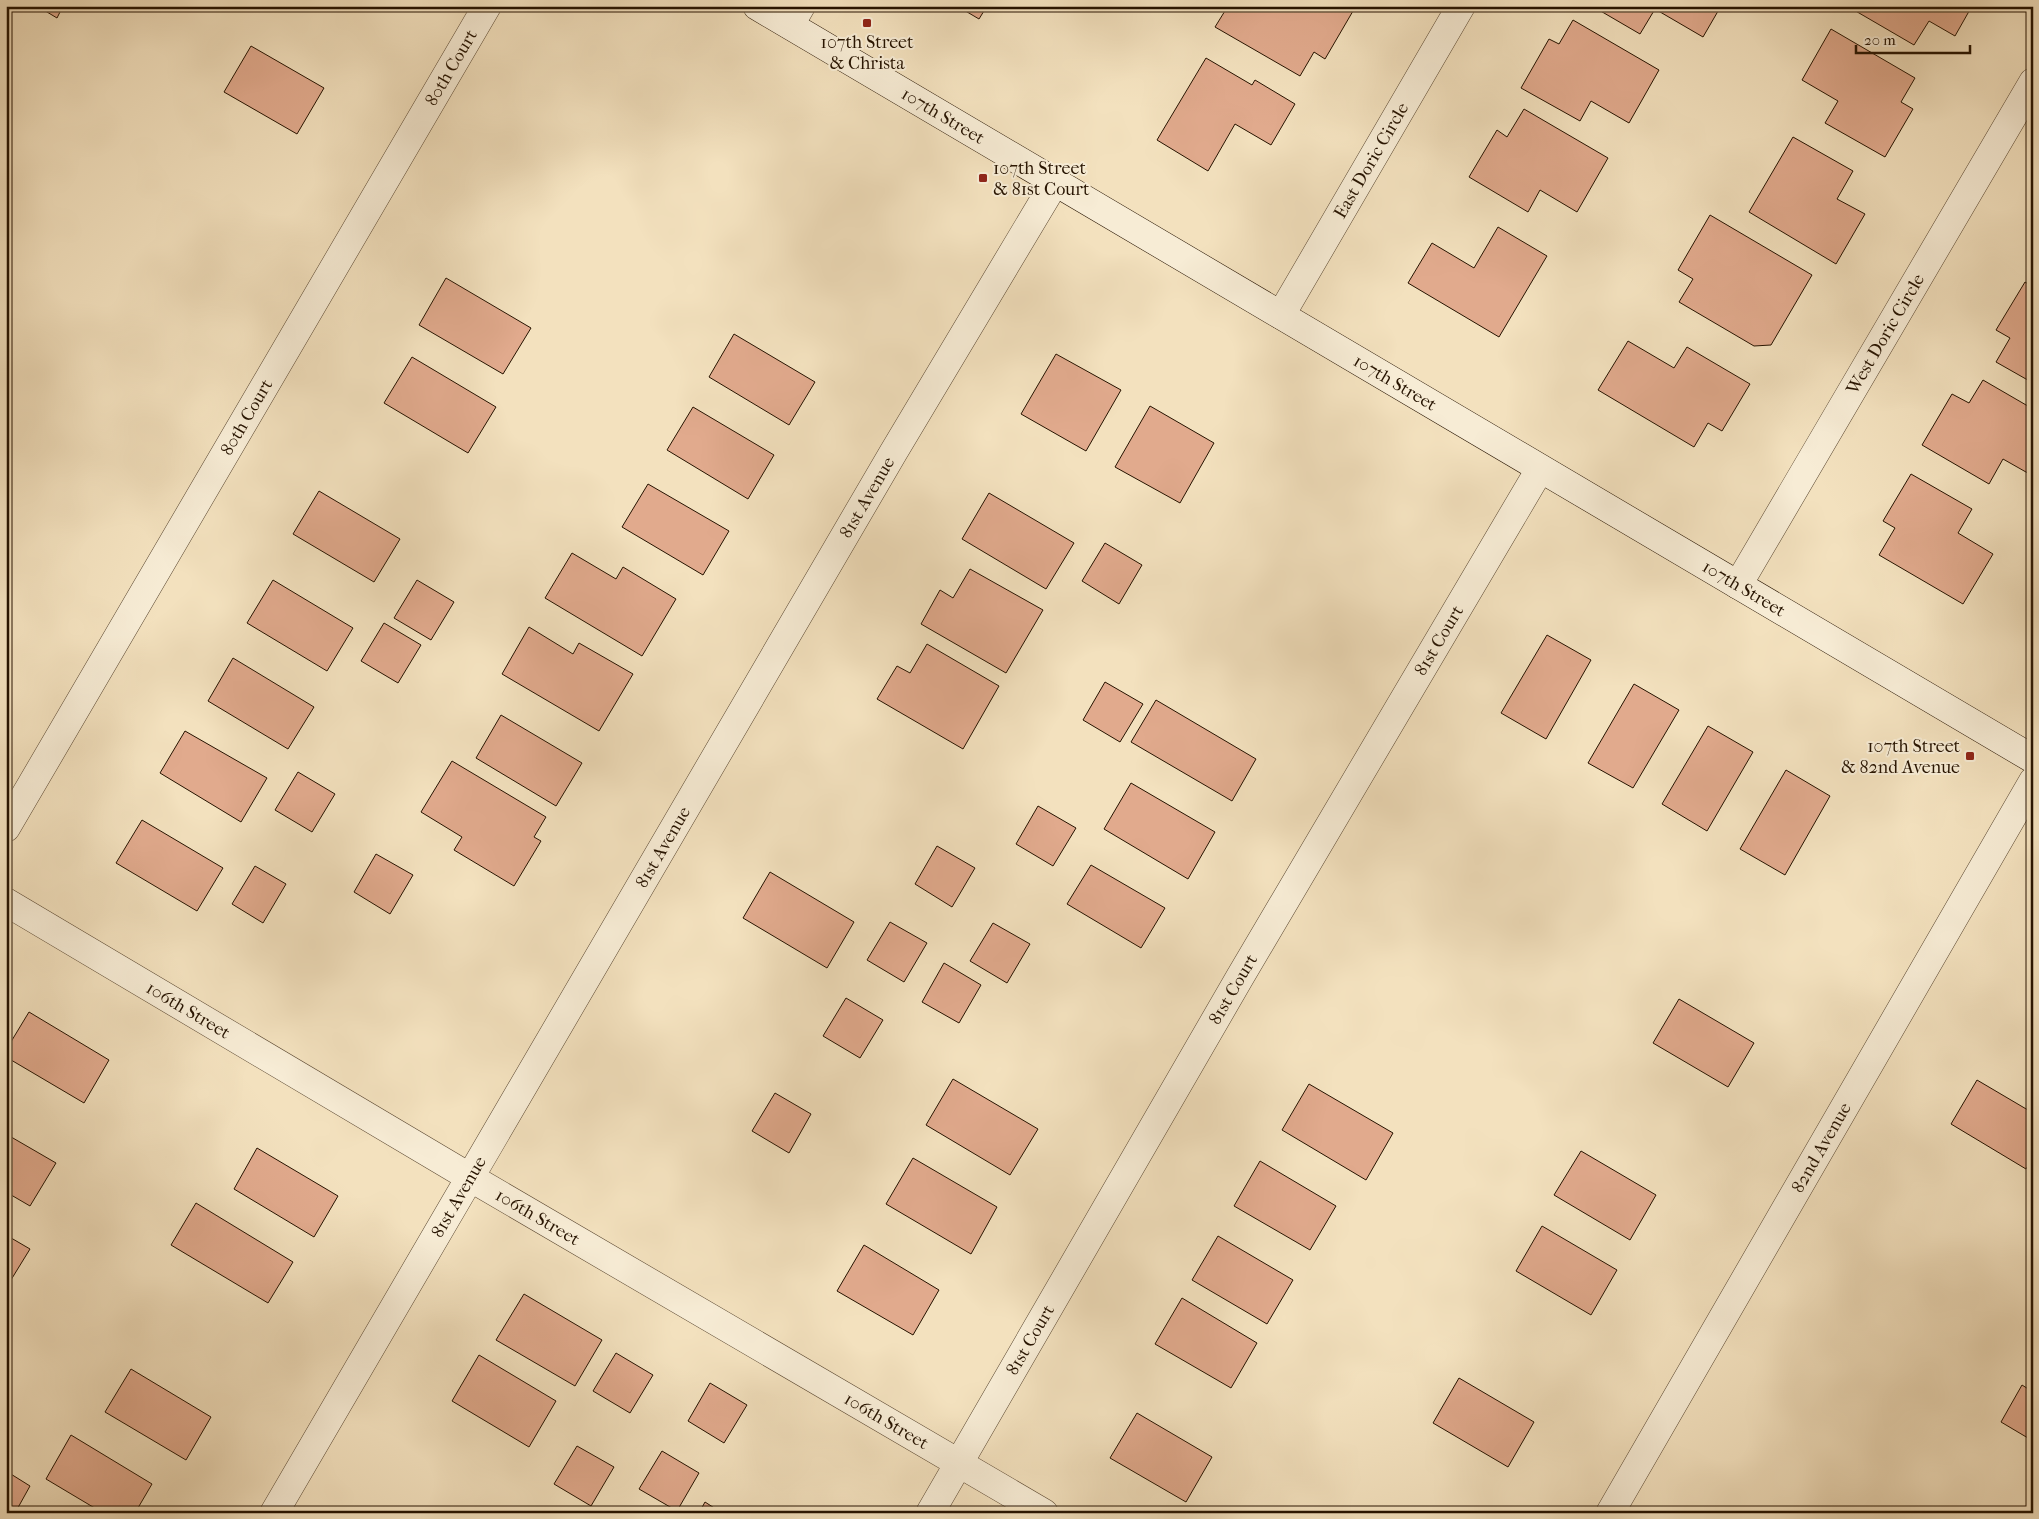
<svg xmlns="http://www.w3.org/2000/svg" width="2039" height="1519" font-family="'IM FELL French Canon',serif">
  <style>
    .building { fill: #e1aa8d; stroke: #261300 }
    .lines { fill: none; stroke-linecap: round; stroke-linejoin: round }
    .street-casing { stroke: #594630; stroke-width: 29 }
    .secondary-casing { stroke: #261300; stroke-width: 29 }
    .street { stroke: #f7ecd5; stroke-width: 28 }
    .secondary { stroke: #f7ecd5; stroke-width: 28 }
    .poi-dot { fill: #8f2418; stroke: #f7ecd5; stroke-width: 2 }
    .labels { text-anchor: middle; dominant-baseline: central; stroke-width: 4; stroke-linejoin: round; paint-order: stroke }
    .poi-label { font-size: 18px; fill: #261300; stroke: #f7ecd5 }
    .street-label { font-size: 18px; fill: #261300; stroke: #f7ecd5 }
  </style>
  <rect width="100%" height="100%" fill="#f3e1be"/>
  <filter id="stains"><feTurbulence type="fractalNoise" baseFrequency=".004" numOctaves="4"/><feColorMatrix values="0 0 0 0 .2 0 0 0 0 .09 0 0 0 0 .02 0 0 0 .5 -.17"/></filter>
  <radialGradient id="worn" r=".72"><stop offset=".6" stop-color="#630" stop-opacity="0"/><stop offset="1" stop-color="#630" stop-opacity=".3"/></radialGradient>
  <g class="building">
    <path d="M37 6H63L57 18Z"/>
    <path d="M957 6H987L979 19Z"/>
    <path d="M1228 6H1344L1353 11 1325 59 1314 52 1300 76 1215 27Z"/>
    <path d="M1592 6H1721L1703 37 1655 9 1640 34Z"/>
    <path d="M1847 6H1972L1955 36 1929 21 1914 45Z"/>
    <path d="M1573 20 1659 70 1629 123 1591 101 1580 121 1521 88 1549 39 1559 44Z"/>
    <path d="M1831 29 1915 78 1901 102 1913 109 1885 157 1825 123 1838 101 1802 80Z"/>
    <path d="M251 46 324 88 297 134 224 92Z"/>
    <path d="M1206 58 1252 85 1255 80 1295 104 1271 145 1235 124 1208 171 1157 140Z"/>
    <path d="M1524 109 1608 158 1577 212 1540 190 1528 212 1469 177 1497 130 1507 137Z"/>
    <path d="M1793 137 1853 171 1837 199 1865 214 1836 264 1749 212Z"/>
    <path d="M1710 215 1812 275 1771 345 1754 346 1679 302 1693 279 1678 270Z"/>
    <path d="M1498 227 1547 256 1499 337 1408 283 1432 243 1474 268Z"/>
    <path d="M446 278 531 328 503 374 419 325Z"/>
    <path d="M2025 282 2033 287V383L1996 362 2010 338 1996 330Z"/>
    <path d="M734 334 815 382 789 425 709 377Z"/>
    <path d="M1628 341 1674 368 1687 347 1750 384 1722 431 1708 423 1694 447 1598 390Z"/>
    <path d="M1056 354 1121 390 1086 451 1021 414Z"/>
    <path d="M412 357 496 407 468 453 384 403Z"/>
    <path d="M1983 380 2033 409V476L2003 459 1989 484 1922 445 1952 394 1969 403Z"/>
    <path d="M1150 406 1214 443 1180 503 1115 467Z"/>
    <path d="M693 407 774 455 748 499 667 450Z"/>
    <path d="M1911 474 1972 509 1958 533 1993 554 1963 604 1879 555 1895 528 1883 521Z"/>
    <path d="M648 484 729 531 703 575 622 527Z"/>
    <path d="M319 491 400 539 374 582 293 534Z"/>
    <path d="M989 493 1074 543 1046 589 962 539Z"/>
    <path d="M1105 543 1142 565 1119 604 1082 581Z"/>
    <path d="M572 553 616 579 623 567 676 599 642 656 545 598Z"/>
    <path d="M970 569 1043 610 1006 673 921 624 940 590 953 598Z"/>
    <path d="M273 580 353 628 327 671 247 623Z"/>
    <path d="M417 580 454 602 431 640 394 618Z"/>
    <path d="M384 623 421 645 398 683 361 661Z"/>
    <path d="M529 627 573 654 579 643 633 674 599 731 502 674Z"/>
    <path d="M1547 635 1591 660 1546 739 1501 713Z"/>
    <path d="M927 644 999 686 963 749 877 699 897 666 910 673Z"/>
    <path d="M233 658 314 707 288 749 208 701Z"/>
    <path d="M1105 682 1143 704 1120 742 1083 720Z"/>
    <path d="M1634 684 1679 710 1633 788 1588 763Z"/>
    <path d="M1156 700 1256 759 1232 801 1131 742Z"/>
    <path d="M501 715 582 763 556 806 476 758Z"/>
    <path d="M1708 726 1753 752 1707 831 1662 804Z"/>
    <path d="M185 731 267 778 241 822 160 773Z"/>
    <path d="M452 761 546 817 534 837 541 841 514 886 454 850 462 837 421 812Z"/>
    <path d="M1786 770 1830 796 1785 875 1740 849Z"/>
    <path d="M298 772 335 794 312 832 275 810Z"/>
    <path d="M1131 783 1215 832 1188 879 1104 829Z"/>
    <path d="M1038 806 1076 828 1053 866 1016 844Z"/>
    <path d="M142 820 223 868 197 911 116 863Z"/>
    <path d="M937 846 975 868 952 907 915 884Z"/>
    <path d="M376 854 413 875 390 914 354 892Z"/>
    <path d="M1091 865 1165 908 1141 948 1067 904Z"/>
    <path d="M255 866 286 884 263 923 232 904Z"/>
    <path d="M770 872 854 922 827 968 743 918Z"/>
    <path d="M890 922 927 943 904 982 867 960Z"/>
    <path d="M993 923 1030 944 1007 983 970 961Z"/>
    <path d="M944 963 981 985 959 1023 922 1002Z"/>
    <path d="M846 998 883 1020 860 1058 823 1036Z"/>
    <path d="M1679 999 1754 1043 1728 1087 1653 1043Z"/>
    <path d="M29 1012 109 1060 84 1103 6 1057V1050Z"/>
    <path d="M953 1079 1038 1129 1010 1175 926 1125Z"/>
    <path d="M1977 1080 2033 1113V1157L2026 1169 1951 1124Z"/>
    <path d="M1309 1084 1393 1133 1366 1180 1282 1130Z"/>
    <path d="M775 1093 811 1114 789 1153 752 1131Z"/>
    <path d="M6 1134 56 1163 30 1206 6 1192Z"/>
    <path d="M257 1148 338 1196 314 1237 234 1189Z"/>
    <path d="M1581 1151 1656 1195 1630 1240 1554 1195Z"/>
    <path d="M913 1158 997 1207 971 1254 886 1204Z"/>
    <path d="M1260 1161 1336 1206 1310 1250 1234 1206Z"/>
    <path d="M196 1203 293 1262 268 1303 171 1245Z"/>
    <path d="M1542 1226 1617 1270 1591 1315 1516 1271Z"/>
    <path d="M6 1235 30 1249 6 1288Z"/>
    <path d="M1218 1236 1293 1280 1267 1324 1192 1280Z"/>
    <path d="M864 1245 939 1290 913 1335 837 1291Z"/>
    <path d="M524 1294 602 1340 575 1386 496 1340Z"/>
    <path d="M1182 1298 1257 1343 1231 1388 1155 1344Z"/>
    <path d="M616 1353 653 1375 630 1413 593 1391Z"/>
    <path d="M479 1355 556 1401 529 1447 452 1401Z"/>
    <path d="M131 1369 211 1417 186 1460 105 1412Z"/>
    <path d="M1459 1378 1534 1422 1508 1467 1433 1423Z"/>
    <path d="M710 1383 747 1405 724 1443 688 1421Z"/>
    <path d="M2022 1385 2033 1392V1441L2001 1422Z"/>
    <path d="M1137 1413 1212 1457 1186 1502 1110 1458Z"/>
    <path d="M71 1435 152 1484 135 1513H103L46 1479Z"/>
    <path d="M577 1446 614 1467 591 1506 554 1484Z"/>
    <path d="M662 1451 699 1473 677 1511 639 1489Z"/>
    <path d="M6 1471 30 1486 15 1513H6Z"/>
    <path d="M705 1502 722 1513H699Z"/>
  </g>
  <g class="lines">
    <g class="street-casing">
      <g id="street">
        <path d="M790 25 801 6"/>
        <path id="s1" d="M1281 315 1461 6"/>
        <path id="s2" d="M1738 585 2033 82"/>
        <path id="s3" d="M6 828 487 6"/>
        <path id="s4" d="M6 902 471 1178 1044 1513"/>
        <path id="s5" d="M274 1513 893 453 1055 182"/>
        <path id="s6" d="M930 1513 1240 977 1540 469"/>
        <path id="s7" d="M1610 1513 2033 781"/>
      </g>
    </g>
    <g class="secondary-casing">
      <g id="secondary">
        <path id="s8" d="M757 6 2033 759"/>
      </g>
    </g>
    <use href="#street" class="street"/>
    <use href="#secondary" class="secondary"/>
  </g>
  <g class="poi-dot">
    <rect x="862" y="18" width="10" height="10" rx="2.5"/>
    <rect x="978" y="173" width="10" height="10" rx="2.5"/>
    <rect x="1965" y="751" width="10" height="10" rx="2.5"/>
  </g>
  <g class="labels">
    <g class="poi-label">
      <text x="867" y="42">107th Street<tspan x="867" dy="21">&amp; Christa</tspan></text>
      <text x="993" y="168" text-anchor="start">107th Street<tspan x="993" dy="21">&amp; 81st Court</tspan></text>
      <text x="1960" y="746" text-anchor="end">107th Street<tspan x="1960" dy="21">&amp; 82nd Avenue</tspan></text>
    </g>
    <g class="street-label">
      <text stroke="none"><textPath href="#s3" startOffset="881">80th Court</textPath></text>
      <text stroke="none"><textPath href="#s8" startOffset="216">107th Street</textPath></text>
      <text stroke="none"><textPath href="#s1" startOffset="179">East Doric Circle</textPath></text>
      <text stroke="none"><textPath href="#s2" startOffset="291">West Doric Circle</textPath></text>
      <text stroke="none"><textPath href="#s8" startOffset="741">107th Street</textPath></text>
      <text stroke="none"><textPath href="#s3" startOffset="476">80th Court</textPath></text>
      <text stroke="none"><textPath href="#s5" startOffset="1176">81st Avenue</textPath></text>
      <text stroke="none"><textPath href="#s8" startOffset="1146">107th Street</textPath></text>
      <text stroke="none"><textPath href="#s6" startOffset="1010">81st Court</textPath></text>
      <text stroke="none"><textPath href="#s5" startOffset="771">81st Avenue</textPath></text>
      <text stroke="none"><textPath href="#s6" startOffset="605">81st Court</textPath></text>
      <text stroke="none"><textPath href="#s4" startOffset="212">106th Street</textPath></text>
      <text stroke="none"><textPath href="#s7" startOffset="422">82nd Avenue</textPath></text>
      <text stroke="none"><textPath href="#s5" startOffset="366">81st Avenue</textPath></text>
      <text stroke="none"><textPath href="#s4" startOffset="618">106th Street</textPath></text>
      <text stroke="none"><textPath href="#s6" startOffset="200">81st Court</textPath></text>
      <text stroke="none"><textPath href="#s4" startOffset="1022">106th Street</textPath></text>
    </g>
  </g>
  <rect width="2039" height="1519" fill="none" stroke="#f3e1be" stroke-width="25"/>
  <rect x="8" y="8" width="2024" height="1504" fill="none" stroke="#261300" stroke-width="2.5"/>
  <rect x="12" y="12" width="2014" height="1494" fill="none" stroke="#261300"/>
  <path d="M1856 45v8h114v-8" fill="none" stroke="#261300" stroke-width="2.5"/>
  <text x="1864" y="45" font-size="15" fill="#261300" stroke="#f7ecd5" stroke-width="4" paint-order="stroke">20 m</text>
  <rect width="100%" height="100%" filter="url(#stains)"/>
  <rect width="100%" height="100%" fill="url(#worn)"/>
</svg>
